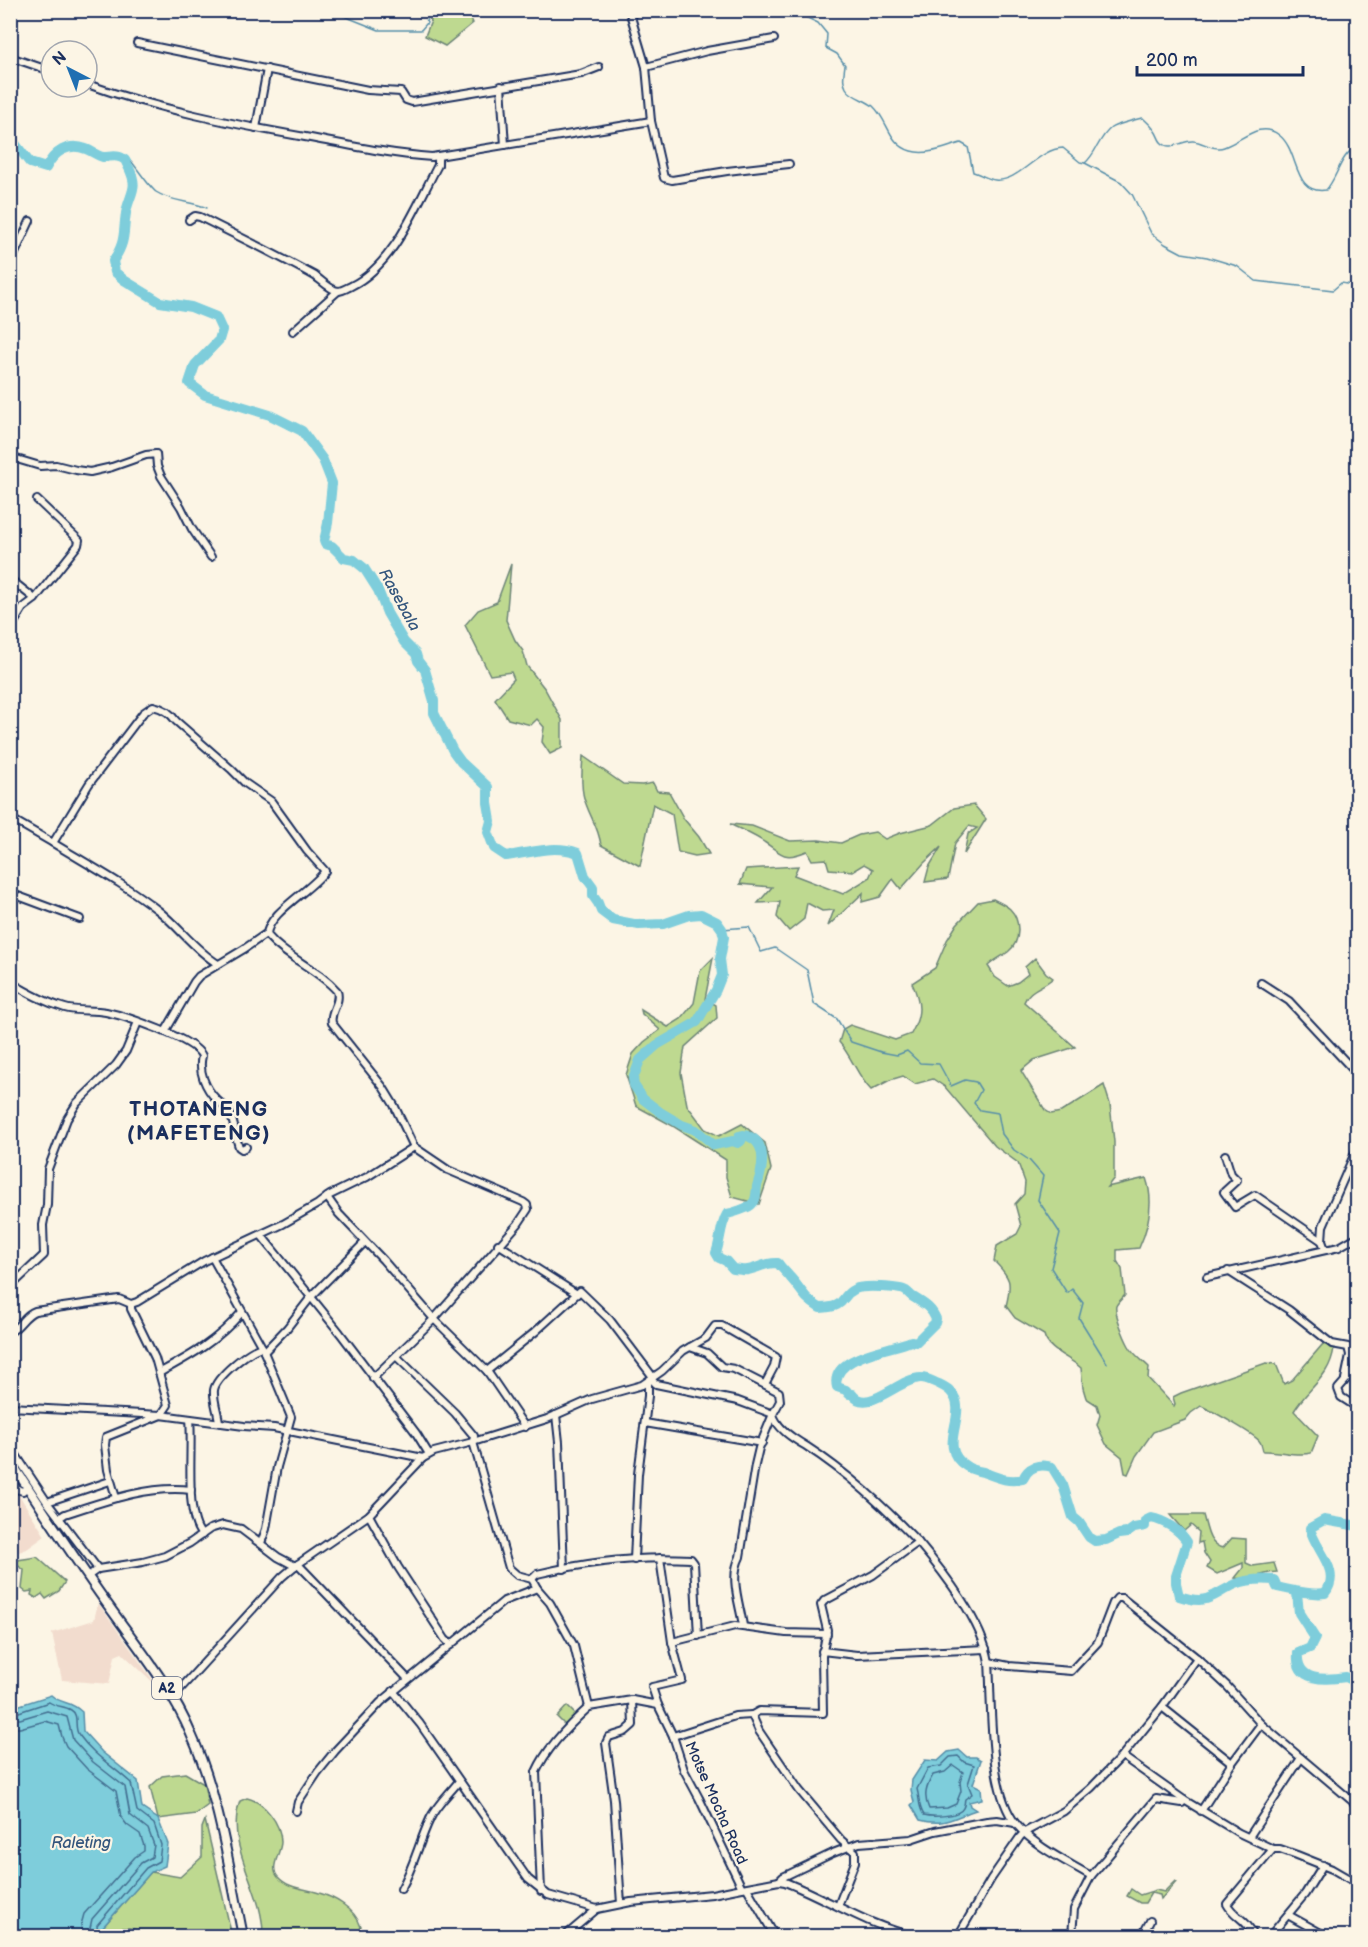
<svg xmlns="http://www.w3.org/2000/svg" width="1368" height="1947" font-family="'Balsamiq Sans',sans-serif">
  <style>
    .built { fill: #f2dcce }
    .green { fill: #bed990; stroke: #6c8477; stroke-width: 1.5 }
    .water { fill: #7ecddb; stroke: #568ea9; stroke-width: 1.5 }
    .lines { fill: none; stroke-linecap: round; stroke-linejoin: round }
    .shore { stroke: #436e90; stroke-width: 1.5 }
    .stream { stroke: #568ea9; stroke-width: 1.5 }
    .river { stroke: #7ecddb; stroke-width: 10 }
    .minor-casing { stroke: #1b2f5e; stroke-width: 10 }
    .major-casing { stroke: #1b2f5e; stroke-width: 12 }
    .minor { stroke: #fcf5e5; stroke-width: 6 }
    .major { stroke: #fcf5e5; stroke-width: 8 }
    .labels { text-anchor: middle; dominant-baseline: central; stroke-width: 4.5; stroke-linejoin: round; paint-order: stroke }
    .shield { fill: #fcf5e5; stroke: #5e6a86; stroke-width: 1.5 }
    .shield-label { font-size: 14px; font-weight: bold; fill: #1b2f5e }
    .street-label { font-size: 15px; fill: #1b2f5e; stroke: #fcf5e5 }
    .water-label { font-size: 16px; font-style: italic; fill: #34567d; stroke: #fcf5e5 }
    .district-label { font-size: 21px; font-weight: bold; letter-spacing: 1.5px; fill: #1b2f5e; stroke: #fcf5e5 }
  </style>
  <rect width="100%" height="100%" fill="#fcf5e5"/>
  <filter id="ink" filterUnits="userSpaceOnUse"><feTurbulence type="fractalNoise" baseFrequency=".0167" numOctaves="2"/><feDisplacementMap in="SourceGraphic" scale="12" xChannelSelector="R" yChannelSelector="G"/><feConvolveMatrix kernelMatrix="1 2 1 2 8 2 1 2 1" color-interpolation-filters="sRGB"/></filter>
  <g filter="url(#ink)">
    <g class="built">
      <path d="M11 1488 19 1495 45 1536 27 1549 11 1555Z"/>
      <path d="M98 1603 157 1686 122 1653 115 1656 109 1684 62 1680 52 1633 94 1620Z"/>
    </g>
    <g class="green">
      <path d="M425 11H454L453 15 468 12 473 23 445 46 425 36 431 21Z"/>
      <path d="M511 564 506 620 515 640 523 651 527 666 545 689 562 720V748L550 754 542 742 544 727 537 719 531 725 508 719 495 699 514 679 511 672 490 675 465 625 478 610 497 602Z"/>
      <path d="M583 756 623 784 642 785 653 783 657 791 669 792 684 819 699 837 709 854 695 856 678 852 672 814 653 804 640 866 601 845C598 826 592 821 586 804 580 790 582 771 583 756Z"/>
      <path d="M974 805 986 819 964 854 968 834 977 828 969 826 955 843 948 879 925 882 929 867 941 847 924 863 901 889 893 879 880 897 862 902 863 893 828 926 834 910 822 911 807 903 804 919 789 931 777 917 780 902 758 903 772 887 740 884 746 869 798 866 794 875 843 894 869 878 873 869 864 864 853 871 829 869 826 859 812 860 807 851C783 861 783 854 764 842 754 835 741 830 730 824L752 826 790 841 819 840 841 843 859 835 875 832 885 839 900 833 932 825 954 808Z"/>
      <path d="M993 899C998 902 1006 905 1010 909 1021 920 1021 942 1008 952 1001 957 994 960 988 966L995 977 1008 986 1018 982 1028 974 1025 967 1035 958 1046 973 1053 978C1042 988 1029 989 1024 1002L1075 1047 1034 1060 1021 1071 1045 1110 1051 1114 1061 1112 1104 1085 1110 1104 1114 1142V1178L1107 1187 1146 1178C1154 1201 1149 1226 1139 1248L1117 1250V1261L1122 1269 1125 1295C1123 1298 1118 1302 1116 1306 1114 1313 1125 1339 1129 1346 1133 1354 1143 1361 1149 1367L1148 1378 1174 1406 1175 1404 1173 1397 1181 1393 1266 1363 1276 1364 1284 1384 1292 1380 1323 1344 1334 1348C1330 1378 1308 1387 1294 1411L1318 1436 1311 1453C1296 1457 1278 1450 1263 1451 1262 1448 1262 1445 1260 1442 1256 1435 1211 1410 1201 1406L1191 1413 1185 1420 1153 1432 1136 1456 1128 1474 1125 1473 1122 1457 1106 1444 1097 1425 1100 1415 1097 1405 1086 1398 1083 1388 1081 1368C1069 1357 1048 1351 1044 1335L1015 1318 1006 1306C1012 1282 1011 1278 994 1261L997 1246 1017 1234 1021 1226 1015 1204 1024 1194 1025 1182 1018 1163 995 1146 945 1087 933 1079 915 1084 903 1076 890 1080 871 1090C858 1077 852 1057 839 1042L843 1029 850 1025 895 1040 911 1034C922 1014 921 1003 912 983L935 968 947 940 957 924 978 902Z"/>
      <path d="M713 958 705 999 716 1005 717 1018 685 1047 681 1073 687 1105 705 1129 719 1136 742 1124 765 1143 771 1169 759 1204 732 1197 726 1177V1160L673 1126 636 1106 626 1075 633 1054 644 1042 660 1030 642 1014 641 1010 668 1027 681 1019 694 1003 700 971Z"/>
      <path d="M1170 1515H1203C1207 1528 1208 1545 1223 1548L1232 1538 1246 1539V1563L1253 1566 1274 1563 1277 1572C1260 1573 1252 1581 1235 1578L1243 1568V1563L1217 1574 1207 1568 1210 1562 1204 1553 1202 1542 1198 1543 1199 1532 1191 1525 1184 1531Z"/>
      <path d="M37 1557 65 1582 59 1591 46 1599 42 1594 36 1598 31 1595 32 1591 26 1592 22 1589 24 1570 17 1565 13 1580 15 1593 11 1587V1561Z"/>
      <path d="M567 1706 576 1715 565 1725 557 1717Z"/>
      <path d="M185 1773 204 1784 208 1805 196 1814 158 1819 150 1787 162 1776Z"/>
      <path d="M247 1798C264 1802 281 1823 281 1842 281 1853 269 1867 278 1877 288 1888 302 1888 316 1892 334 1897 355 1908 361 1927L357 1936H263C264 1889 224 1848 240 1801Z"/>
      <path d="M205 1820 232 1936H160L129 1928H102L151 1872 180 1877 202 1857V1828Z"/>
      <path d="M1175 1881 1176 1882 1161 1899 1160 1895 1151 1893 1145 1903H1140L1127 1896 1131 1889 1140 1895 1156 1890 1164 1892Z"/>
    </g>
    <g class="water">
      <path d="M51 1695C62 1705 70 1700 82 1712L83 1731 102 1752 138 1781 142 1808 158 1819 168 1844 165 1866 151 1872 102 1928 160 1936H11V1705L17 1706Z"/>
      <path d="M959 1750 967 1757H976L981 1760 973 1784 981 1788 982 1799 969 1802 970 1806 976 1810C954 1817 945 1827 920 1820L911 1805 914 1802 911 1790 912 1780 925 1760 938 1761 948 1752Z"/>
    </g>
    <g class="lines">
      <g class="shore">
        <path d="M10 1711 19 1712 49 1702C56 1707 64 1706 71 1710 80 1715 73 1728 79 1735 93 1755 114 1767 131 1783L137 1811 154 1824 161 1845 159 1861 146 1868 97 1925C97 1936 110 1935 120 1936"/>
        <path d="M10 1719H20L47 1711 67 1717 73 1740 93 1762 125 1787 130 1815 148 1829 154 1845 152 1857 141 1863 92 1919 90 1928 93 1936"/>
        <path d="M10 1728H20L45 1721 59 1725 62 1737 66 1746 87 1769 116 1791 121 1817 127 1825 140 1834 144 1846V1851L135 1857 84 1914 81 1925 83 1936"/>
        <path d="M958 1756 964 1762 974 1765 968 1784 972 1794 965 1799C964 1802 965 1805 963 1808 959 1817 932 1817 924 1815 918 1807 920 1799 917 1789L928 1768 941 1766 950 1757Z"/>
        <path d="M953 1765 963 1772 960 1782 961 1791 956 1804 947 1808 929 1809C923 1796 926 1787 933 1775L945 1772Z"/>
      </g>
      <g class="stream">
        <path d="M329 10 379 30H421L427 23 426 17 421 10"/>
        <path d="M791 10 818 23 827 34 826 48 837 54 845 65C844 73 842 81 846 88 852 98 865 99 873 106 889 121 888 144 911 151 927 156 946 147 961 143L968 147 973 172C980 174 988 179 995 180 1019 183 1037 149 1063 148L1080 162 1085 163C1096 154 1099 137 1111 128 1115 125 1137 119 1143 118 1147 122 1152 126 1155 131 1158 135 1159 141 1162 143 1170 151 1184 140 1193 141 1204 142 1214 151 1224 147 1242 141 1260 120 1279 135 1300 151 1292 195 1326 190 1338 177 1340 154 1358 146"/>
        <path d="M125 161H131C137 168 150 188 156 192 171 202 191 201 207 208"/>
        <path d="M1085 163 1121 182 1132 194 1151 233 1165 244 1182 253 1207 257 1237 266 1256 281 1333 290 1341 283 1358 286"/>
        <path d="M722 929 749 927 761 952 775 948 807 970 814 1004 837 1019 851 1042 881 1052 897 1055 907 1051 920 1063 939 1064 951 1086 965 1080 976 1082 981 1090 974 1103 980 1110 998 1113 1002 1134 1014 1150 1029 1160 1043 1176 1038 1200 1060 1233 1051 1268 1067 1293 1072 1289 1083 1303 1079 1318 1107 1363"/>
      </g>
      <g class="river">
        <path d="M10 137 30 163 46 168C54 152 68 142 86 149 92 151 97 156 103 157 111 157 118 154 125 160 126 161 128 167 129 168 138 187 132 190 127 208 122 230 128 239 113 261L115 272 124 280 160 302 191 307 216 317 222 330 219 340 195 365 189 383 205 395 270 415 302 431 323 460 332 483 328 523 324 541 325 544 332 546 344 558 354 560 364 568 378 590 387 613 404 642 416 654 418 661 425 670 434 701V713L453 751 461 762 488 787V803L491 821 488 832 494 848 506 856C531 853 553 844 578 853L585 876 593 887V896L598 903 601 911 613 920 639 925 663 924 689 915 701 914 717 922 722 929 724 937 720 959 722 975 716 990 697 1022 657 1045 640 1060 633 1079 634 1085 643 1099 660 1112 682 1125 696 1130 714 1145 733 1141 738 1143 741 1141 739 1136 743 1135C769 1139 763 1168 757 1186 756 1192 757 1200 752 1204 749 1208 732 1213 727 1214 720 1226 721 1239 716 1253L719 1258 726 1261 733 1269C738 1269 743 1271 748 1270 760 1268 765 1262 778 1263 782 1269 786 1272 790 1277 803 1291 803 1298 820 1308 849 1307 838 1297 855 1289 863 1285 900 1287 906 1291 909 1293 911 1296 913 1297 924 1304 931 1307 936 1319L935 1323 916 1342 911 1341C891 1350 829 1356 837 1387L846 1390 849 1394H852C867 1416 899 1378 921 1378 928 1378 933 1382 939 1384 943 1386 947 1388 950 1391 972 1413 934 1446 966 1466 970 1469 978 1471 983 1472 996 1477 1008 1483 1023 1479 1028 1467 1039 1463 1052 1467L1063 1485 1073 1517 1079 1522 1089 1537 1095 1541 1106 1540 1119 1534 1127 1533 1134 1528 1145 1526V1521L1151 1518C1164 1520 1181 1531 1187 1542L1176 1576V1583L1179 1596C1209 1606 1211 1595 1236 1584 1248 1579 1262 1579 1274 1580L1277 1587C1290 1590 1311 1595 1325 1593 1343 1571 1314 1549 1310 1528L1324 1520 1358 1526"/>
        <path d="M1297 1593 1299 1613 1315 1638 1310 1648 1298 1653C1295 1683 1327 1680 1346 1677L1358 1683"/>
      </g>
      <g class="minor-casing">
        <g id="minor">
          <path d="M629 10 646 67 651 121 664 178 672 180 727 171 789 164"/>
          <path d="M137 43 368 90 401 92 406 100 412 102 581 74 599 67"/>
          <path d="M10 57 51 71"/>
          <path d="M646 67 707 51 774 39"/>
          <path d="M87 84C157 109 232 124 305 137 348 145 389 154 432 157L651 121"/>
          <path d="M501 86 505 145"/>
          <path d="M256 128 267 69"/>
          <path d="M189 220 195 216 200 217C238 236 277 255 315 276 321 280 330 290 338 291 342 291 347 288 351 286 394 265 416 206 438 165V156"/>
          <path d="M10 264 30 221"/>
          <path d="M293 331 338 291"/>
          <path d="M10 457 40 466 56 465 76 470 90 472 112 467 146 455 156 454 157 466 161 476 181 507 192 529 211 557"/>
          <path d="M10 579 35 599"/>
          <path d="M10 629 23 608 35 599 78 545 79 540 37 500"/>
          <path d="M10 818 53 843 89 784 143 713 153 706C163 708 170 712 176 721L231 769 245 783 271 801 307 851 325 871C312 890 267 913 267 935 286 958 317 968 337 991 341 1004 329 1011 332 1023L383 1087 394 1105 414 1147"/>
          <path d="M53 843C89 865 126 885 159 911 180 928 195 950 218 964"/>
          <path d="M10 893 80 919"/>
          <path d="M10 982C28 993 44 1002 65 1008 78 1012 92 1009 106 1012 125 1016 195 1039 202 1056 198 1071 205 1088 217 1100 222 1105 227 1107 230 1114 235 1124 235 1136 239 1147L242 1149 246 1147"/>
          <path d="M1261 983 1289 1001 1358 1075"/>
          <path d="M165 1032 194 982 199 976 244 949 267 933"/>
          <path d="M1225 1155 1231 1174 1237 1180 1224 1192 1235 1207 1255 1195 1322 1241 1325 1249"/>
          <path d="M327 1197 339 1214 383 1260 434 1319 487 1371 525 1427"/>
          <path d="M261 1235 340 1333 416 1433 429 1454"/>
          <path d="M1322 1241 1323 1226 1358 1146"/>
          <path d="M498 1244 577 1294"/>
          <path d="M212 1257 262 1347 291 1417 277 1467 266 1529 261 1543"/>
          <path d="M1228 1271 1289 1310 1332 1344 1348 1347 1350 1355 1345 1379"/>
          <path d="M1207 1277 1339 1247 1358 1236"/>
          <path d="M10 1287 44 1255 43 1225 47 1205 48 1169 67 1119 77 1103 116 1065 126 1051 138 1022"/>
          <path d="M10 1332C21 1326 24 1315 35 1311L119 1299 131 1304 137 1302 204 1261 283 1224 318 1204 330 1195 367 1177 414 1147 448 1170 523 1202 527 1205 528 1209 518 1224 434 1319 373 1378"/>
          <path d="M690 1347 706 1338 715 1326H722L776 1357 774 1367 765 1384"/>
          <path d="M264 1352 287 1328 311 1297 365 1242"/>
          <path d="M396 1356 455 1413 474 1436 473 1442 547 1419 592 1399 642 1385 662 1371 683 1351 690 1347 707 1353 722 1367 734 1369 779 1392 780 1401 773 1414C776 1428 794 1439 806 1446 848 1473 883 1506 918 1542"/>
          <path d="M1358 1366 1338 1389 1341 1397 1358 1408"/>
          <path d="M487 1371 535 1332 580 1291 610 1320 653 1377"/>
          <path d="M159 1373C192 1355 217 1341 242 1312"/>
          <path d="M651 1379 656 1384 738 1401 773 1414 759 1448 755 1465 740 1557C729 1578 740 1604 743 1626"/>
          <path d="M10 1407 161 1415 244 1426 274 1428 423 1458"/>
          <path d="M556 1415 559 1442 564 1569"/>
          <path d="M190 1419C193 1446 184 1516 202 1535"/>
          <path d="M219 1422C218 1412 213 1400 214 1390 216 1377 249 1350 262 1347"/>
          <path d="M645 1423 762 1443"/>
          <path d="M10 1446 47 1502 98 1569"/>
          <path d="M10 1482 19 1490 23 1491 28 1486"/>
          <path d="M116 1498 108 1470 105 1445 106 1437 161 1415 168 1405 155 1358 131 1309V1304"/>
          <path d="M47 1502 110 1481"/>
          <path d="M369 1515 398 1567 445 1639 451 1645"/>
          <path d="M59 1518 65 1514C105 1501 149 1485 191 1490"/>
          <path d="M660 1558 672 1642 735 1626 786 1633 827 1634"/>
          <path d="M634 1560 638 1474 648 1396V1382"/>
          <path d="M298 1564 408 1679"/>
          <path d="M88 1576 98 1569 143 1562 165 1556 190 1543 210 1529 223 1525 241 1529 278 1557 295 1566"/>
          <path d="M532 1579 537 1574C586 1562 640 1556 691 1559L694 1563 698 1636"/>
          <path d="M822 1651 857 1655 986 1649"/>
          <path d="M989 1662 1009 1666 1071 1671 1098 1642 1113 1603 1117 1598H1122L1197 1658 1227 1686 1261 1724 1358 1806"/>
          <path d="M393 1691 420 1724 528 1879 548 1895 597 1909 631 1902 712 1894 742 1888"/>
          <path d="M173 1697 282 1577 295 1566 369 1515 423 1458 434 1452 473 1442 509 1568 517 1575 532 1579 537 1588 550 1603 574 1646 589 1707 632 1700 658 1705 673 1736 684 1770 699 1798 742 1888 779 1881 785 1882C828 1899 868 1926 914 1936"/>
          <path d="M658 1705 652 1687 682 1680 672 1642"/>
          <path d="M1162 1707 1232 1763 1201 1811"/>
          <path d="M752 1715 759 1711 823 1713 822 1656 827 1630 821 1605 824 1601 873 1575 918 1542C944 1573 982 1621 989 1662 992 1705 988 1790 1016 1824 1035 1847 1066 1861 1091 1876"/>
          <path d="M673 1736 735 1716 752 1715 759 1731 799 1790 841 1840 855 1852V1862L838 1906"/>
          <path d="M1122 1756 1184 1800 1239 1833 1273 1849H1280L1297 1855 1332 1869 1358 1884"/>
          <path d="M1232 1763 1261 1724"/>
          <path d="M296 1811 298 1802 318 1772 335 1751 381 1702 504 1601 537 1588"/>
          <path d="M1249 1837 1301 1758"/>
          <path d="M779 1881 783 1877 833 1853 859 1843 911 1839 935 1831 987 1821 997 1820 1015 1823"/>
          <path d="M747 1888 775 1936"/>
          <path d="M401 1889C414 1866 419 1842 430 1819 436 1805 450 1793 459 1781"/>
          <path d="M541 1891 536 1772C547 1747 569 1725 589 1707"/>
          <path d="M621 1904 614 1800 606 1743 609 1737 625 1732 633 1725 632 1700"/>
          <path d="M1288 1915 1326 1936"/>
          <path d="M565 1936 597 1909"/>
          <path d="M958 1936 991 1879 1020 1837 1025 1832 1064 1811 1091 1788 1122 1756 1162 1707 1197 1658"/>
          <path d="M1072 1936 1074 1909 1091 1876 1156 1799 1182 1803 1184 1800"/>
          <path d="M1142 1936 1150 1921"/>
          <path d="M1254 1936C1246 1918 1234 1917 1227 1904L1273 1849"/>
          <path d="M1270 1936 1305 1894 1323 1865"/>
        </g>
      </g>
      <g class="major-casing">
        <path id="major" d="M10 1461C44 1511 77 1563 113 1612 141 1651 172 1689 191 1734 220 1798 229 1869 243 1936"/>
      </g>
      <use href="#minor" class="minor"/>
      <use href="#major" class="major"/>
    </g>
  </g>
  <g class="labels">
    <rect class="shield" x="152" y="1677" width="30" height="22" rx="4.5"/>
    <g class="shield-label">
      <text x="167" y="1688">A2</text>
    </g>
    <g class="street-label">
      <text transform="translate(716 1803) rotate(66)">Motse Mocha Road</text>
    </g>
    <g class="water-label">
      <text transform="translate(399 600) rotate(61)">Rasebala</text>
      <text x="81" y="1843">Raleting</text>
    </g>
    <g class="district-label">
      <text x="199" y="1109">THOTANENG<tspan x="199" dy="24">(MAFETENG)</tspan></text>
    </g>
  </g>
  <rect width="1368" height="1947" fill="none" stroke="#fcf5e5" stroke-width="36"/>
  <rect x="18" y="18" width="1332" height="1911" fill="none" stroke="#1b2f5e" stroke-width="2" filter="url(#ink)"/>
  <g transform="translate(69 69) rotate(318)"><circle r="28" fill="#fcf5e5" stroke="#a2a6af" stroke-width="1.5"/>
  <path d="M0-4.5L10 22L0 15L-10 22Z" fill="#1f6fb2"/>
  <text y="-9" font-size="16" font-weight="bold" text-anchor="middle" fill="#1b2f5e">N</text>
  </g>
  <path d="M1137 66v9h166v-9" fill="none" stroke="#1b2f5e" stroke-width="3"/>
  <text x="1146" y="66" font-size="18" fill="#1b2f5e" stroke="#fcf5e5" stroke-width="4.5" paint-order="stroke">200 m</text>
</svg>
